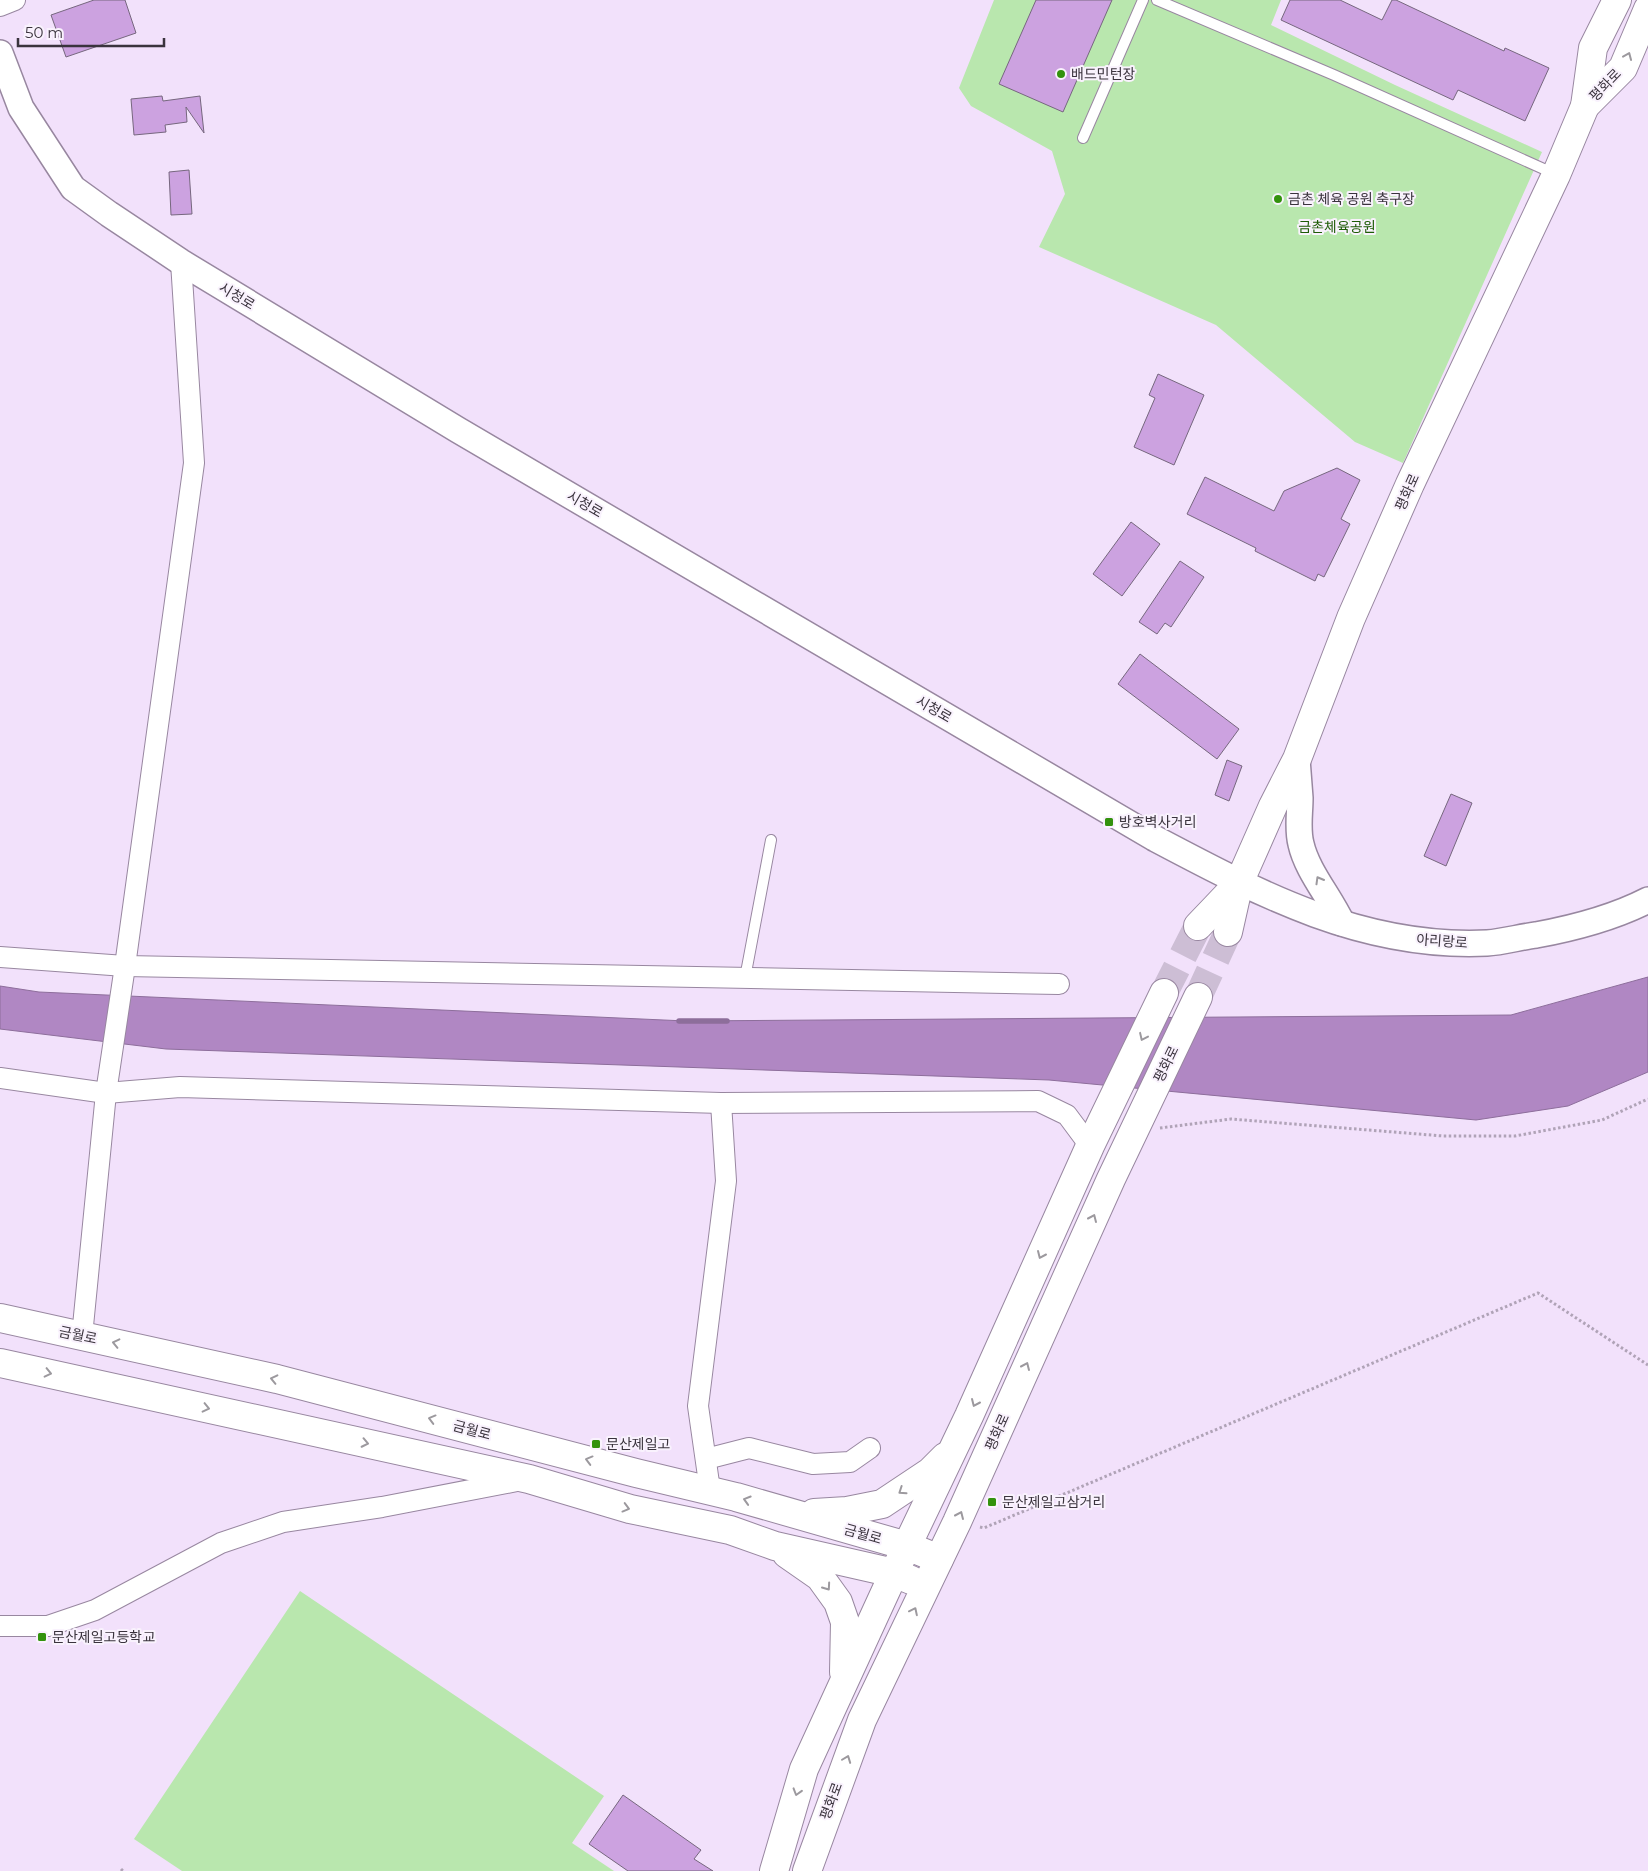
<svg xmlns="http://www.w3.org/2000/svg" width="1648" height="1871" font-family="Montserrat,'Noto Sans KR',sans-serif">
  <style>
    .green { fill: #b9e7ae }
    .water { fill: #b087c3; stroke: #8d6e9b }
    .lines { fill: none; stroke-linecap: round; stroke-linejoin: round }
    .stream { stroke: #8d6e9b; stroke-width: 5.5 }
    .building { fill: #cca2e0; stroke: #76677e }
    .secondary-tunnel { stroke: #cdbed5; stroke-width: 28; stroke-dasharray: 28 14; stroke-linecap: butt }
    .service-casing { stroke: #9887a0; stroke-width: 12 }
    .minor-casing { stroke: #9887a0; stroke-width: 22 }
    .tertiary-casing { stroke: #9887a0; stroke-width: 28 }
    .secondary-casing { stroke: #9887a0; stroke-width: 30 }
    .path { stroke: #b0a3b7; stroke-width: 3; stroke-dasharray: 2.5 2.5; stroke-linecap: butt }
    .service { stroke: #fff; stroke-width: 10 }
    .minor { stroke: #fff; stroke-width: 20 }
    .tertiary { stroke: #fff; stroke-width: 25 }
    .secondary { stroke: #fff; stroke-width: 28 }
    .oneway { stroke: #9c999e }
    .poi-dot { fill: #33920d; stroke: #f9f2fd; stroke-width: 2 }
    .labels { text-anchor: middle; dominant-baseline: central; stroke-width: 4; stroke-linejoin: round; paint-order: stroke }
    .poi-label { font-size: 14px; fill: #3a333d; stroke: #f9f2fd; text-anchor: start }
    .street-label { font-size: 14px; fill: #3a333d; stroke: #f9f2fd }
    .park-label { font-size: 14px; fill: #1d5b06; stroke: #f9f2fd }
  </style>
  <rect width="100%" height="100%" fill="#f2e1fb"/>
  <g class="green">
    <path d="M994 0H1281L1271 25 1395 85 1542 152 1403 463 1355 442 1216 325 1039 247 1065 194 1052 151 971 106 959 88Z"/>
    <path d="M300 1591 604 1796 572 1843 614 1871H182L134 1839Z"/>
  </g>
  <path class="water" d="M1648 977V1072L1568 1106 1476 1120 1049 1080 166 1049 0 1029V986L39 992 686 1021 1511 1015Z"/>
  <g class="lines">
    <path class="stream" d="M679 1021H727"/>
  </g>
  <g class="building">
    <path d="M94 0H125L136 33 66 57 51 15Z"/>
    <path d="M1036 0H1112L1063 112 999 84Z"/>
    <path d="M1290 0H1340L1382 20 1392 0H1396L1504 51 1505 48 1549 68 1525 121 1458 90 1453 100 1281 20Z"/>
    <path d="M162 96 163 101 200 96 204 133 186 107 187 122 165 125 166 132 134 135 131 99Z"/>
    <path d="M189 170 192 214 171 215 169 172Z"/>
    <path d="M1158 374 1204 395 1174 465 1134 447 1155 398 1149 395Z"/>
    <path d="M1337 468 1360 480 1341 519 1350 524 1324 577 1318 574 1315 581 1255 551 1256 548 1187 514 1205 477 1274 511 1284 491Z"/>
    <path d="M1131 522 1160 544 1122 596 1093 574Z"/>
    <path d="M1180 561 1204 577 1171 627 1165 623 1157 634 1139 622Z"/>
    <path d="M1140 654 1239 729 1217 759 1118 684Z"/>
    <path d="M1227 760 1242 766 1229 801 1215 795Z"/>
    <path d="M1451 794 1472 803 1446 866 1424 856Z"/>
    <path d="M623 1795 701 1850 694 1859 713 1871H628L589 1844Z"/>
  </g>
  <g class="lines">
    <g class="secondary-tunnel">
      <path d="M1164 993 1198 926"/>
      <path d="M1198 997 1228 932"/>
    </g>
    <g class="service-casing">
      <g id="service">
        <path d="M1157 0 1334 75 1555 174"/>
        <path d="M1083 138 1143 0"/>
        <path d="M745 978 771 840"/>
      </g>
    </g>
    <g class="minor-casing">
      <g id="minor">
        <path d="M0 6 15 0"/>
        <path d="M0 957 125 966 1059 984"/>
        <path d="M0 1078 106 1093 180 1087 721 1103 1038 1101 1067 1115 1090 1146"/>
        <path d="M82 1336 106 1093 125 966 194 463 181 262"/>
        <path d="M706 1459 749 1448 813 1464 850 1462 870 1448"/>
        <path d="M710 1490 698 1406 726 1181 721 1103"/>
        <path d="M0 1626H48L95 1610 221 1543 283 1522 382 1507 522 1480"/>
      </g>
    </g>
    <g class="tertiary-casing">
      <g id="tertiary">
        <path d="M0 53 21 108 73 188 109 214 181 262 458 430 1154 838C1260 894 1363 949 1487 943 1503 942 1520 937 1536 935 1574 928 1613 918 1648 900"/>
        <path d="M1297 759C1298 772 1299 785 1300 798 1300 813 1297 829 1301 844 1307 871 1330 897 1342 923"/>
      </g>
    </g>
    <g class="secondary-casing">
      <g id="secondary">
        <path d="M1585 106 1623 68 1648 9"/>
        <path d="M1198 926 1239 883"/>
        <path d="M1228 932 1239 883 1273 806 1297 759 1351 618 1410 484 1556 175 1585 106 1593 48 1617 0"/>
        <path d="M0 1318 277 1379 636 1473 736 1497 907 1546 939 1559"/>
        <path d="M0 1363 529 1479 630 1509 730 1530 775 1546 894 1573 911 1580"/>
        <path d="M814 1513 847 1511 882 1504 930 1472 945 1457"/>
        <path d="M787 1554 820 1577 838 1602 845 1622 844 1672"/>
        <path d="M774 1871 804 1769 894 1573 969 1416 1090 1146 1164 993"/>
        <path d="M807 1871 862 1720 957 1522 1111 1179 1198 997"/>
      </g>
    </g>
    <g class="path">
      <path d="M1160 1128 1231 1119 1443 1136H1515L1602 1120 1648 1099"/>
      <path d="M980 1527 984 1528 1538 1293 1648 1365"/>
      <path d="M121 1869 123 1871"/>
    </g>
    <use href="#service" class="service"/>
    <use href="#minor" class="minor"/>
    <use href="#tertiary" class="tertiary"/>
    <use href="#secondary" class="secondary"/>
  </g>
  <defs><path id="oneway-chevron" d="M-2-3.5L2.5 0L-2 3.5" fill="none" stroke-width="1.6" stroke-linecap="round" stroke-linejoin="round" transform="scale(1.25)"/></defs>
  <g class="oneway">
    <use href="#oneway-chevron" transform="translate(1628 56) rotate(-67)"/>
    <use href="#oneway-chevron" transform="translate(1319 880) rotate(-120)"/>
    <use href="#oneway-chevron" transform="translate(1143 1037) rotate(115)"/>
    <use href="#oneway-chevron" transform="translate(1093 1218) rotate(-66)"/>
    <use href="#oneway-chevron" transform="translate(1041 1255) rotate(114)"/>
    <use href="#oneway-chevron" transform="translate(116 1343) rotate(-167)"/>
    <use href="#oneway-chevron" transform="translate(1026 1366) rotate(-66)"/>
    <use href="#oneway-chevron" transform="translate(48 1373) rotate(13)"/>
    <use href="#oneway-chevron" transform="translate(274 1379) rotate(-167)"/>
    <use href="#oneway-chevron" transform="translate(975 1403) rotate(114)"/>
    <use href="#oneway-chevron" transform="translate(206 1408) rotate(13)"/>
    <use href="#oneway-chevron" transform="translate(432 1419) rotate(-165)"/>
    <use href="#oneway-chevron" transform="translate(365 1443) rotate(12)"/>
    <use href="#oneway-chevron" transform="translate(589 1460) rotate(-165)"/>
    <use href="#oneway-chevron" transform="translate(902 1491) rotate(146)"/>
    <use href="#oneway-chevron" transform="translate(747 1500) rotate(-163)"/>
    <use href="#oneway-chevron" transform="translate(626 1508) rotate(15)"/>
    <use href="#oneway-chevron" transform="translate(960 1515) rotate(-66)"/>
    <use href="#oneway-chevron" transform="translate(827 1587) rotate(55)"/>
    <use href="#oneway-chevron" transform="translate(914 1611) rotate(-64)"/>
    <use href="#oneway-chevron" transform="translate(847 1759) rotate(-69)"/>
    <use href="#oneway-chevron" transform="translate(797 1792) rotate(107)"/>
  </g>
  <g class="poi-dot">
    <circle cx="1061" cy="74" r="5"/>
    <circle cx="1278" cy="199" r="5"/>
    <rect x="1104" y="817" width="10" height="10" rx="2.5"/>
    <rect x="591" y="1439" width="10" height="10" rx="2.5"/>
    <rect x="987" y="1497" width="10" height="10" rx="2.5"/>
    <rect x="37" y="1632" width="10" height="10" rx="2.5"/>
  </g>
  <g class="labels">
    <g class="poi-label">
      <text x="1071" y="74">배드민턴장</text>
      <text x="1288" y="199">금촌 체육 공원 축구장</text>
      <text x="1119" y="822">방호벽사거리</text>
      <text x="606" y="1444">문산제일고</text>
      <text x="1002" y="1502">문산제일고삼거리</text>
      <text x="52" y="1637">문산제일고등학교</text>
    </g>
    <g class="street-label">
      <text transform="translate(1605 85) rotate(-46)">평화로</text>
      <text transform="translate(237 296) rotate(31)">시청로</text>
      <text transform="translate(1407 492) rotate(-66)">평화로</text>
      <text transform="translate(585 504) rotate(30)">시청로</text>
      <text transform="translate(934 709) rotate(30)">시청로</text>
      <text transform="translate(1442 941) rotate(4)">아리랑로</text>
      <text transform="translate(1166 1064) rotate(-64)">평화로</text>
      <text transform="translate(78 1335) rotate(12)">금월로</text>
      <text transform="translate(472 1430) rotate(15)">금월로</text>
      <text transform="translate(997 1432) rotate(-66)">평화로</text>
      <text transform="translate(863 1534) rotate(16)">금월로</text>
      <text transform="translate(831 1801) rotate(-70)">평화로</text>
    </g>
    <g class="park-label">
      <text x="1337" y="227">금촌체육공원</text>
    </g>
  </g>
  <path d="M18 38v8h146v-8" fill="none" stroke="#3a333d" stroke-width="2.5"/>
  <text x="25" y="38" font-size="15" fill="#3a333d" stroke="#f9f2fd" stroke-width="4" paint-order="stroke">50 m</text>
</svg>
